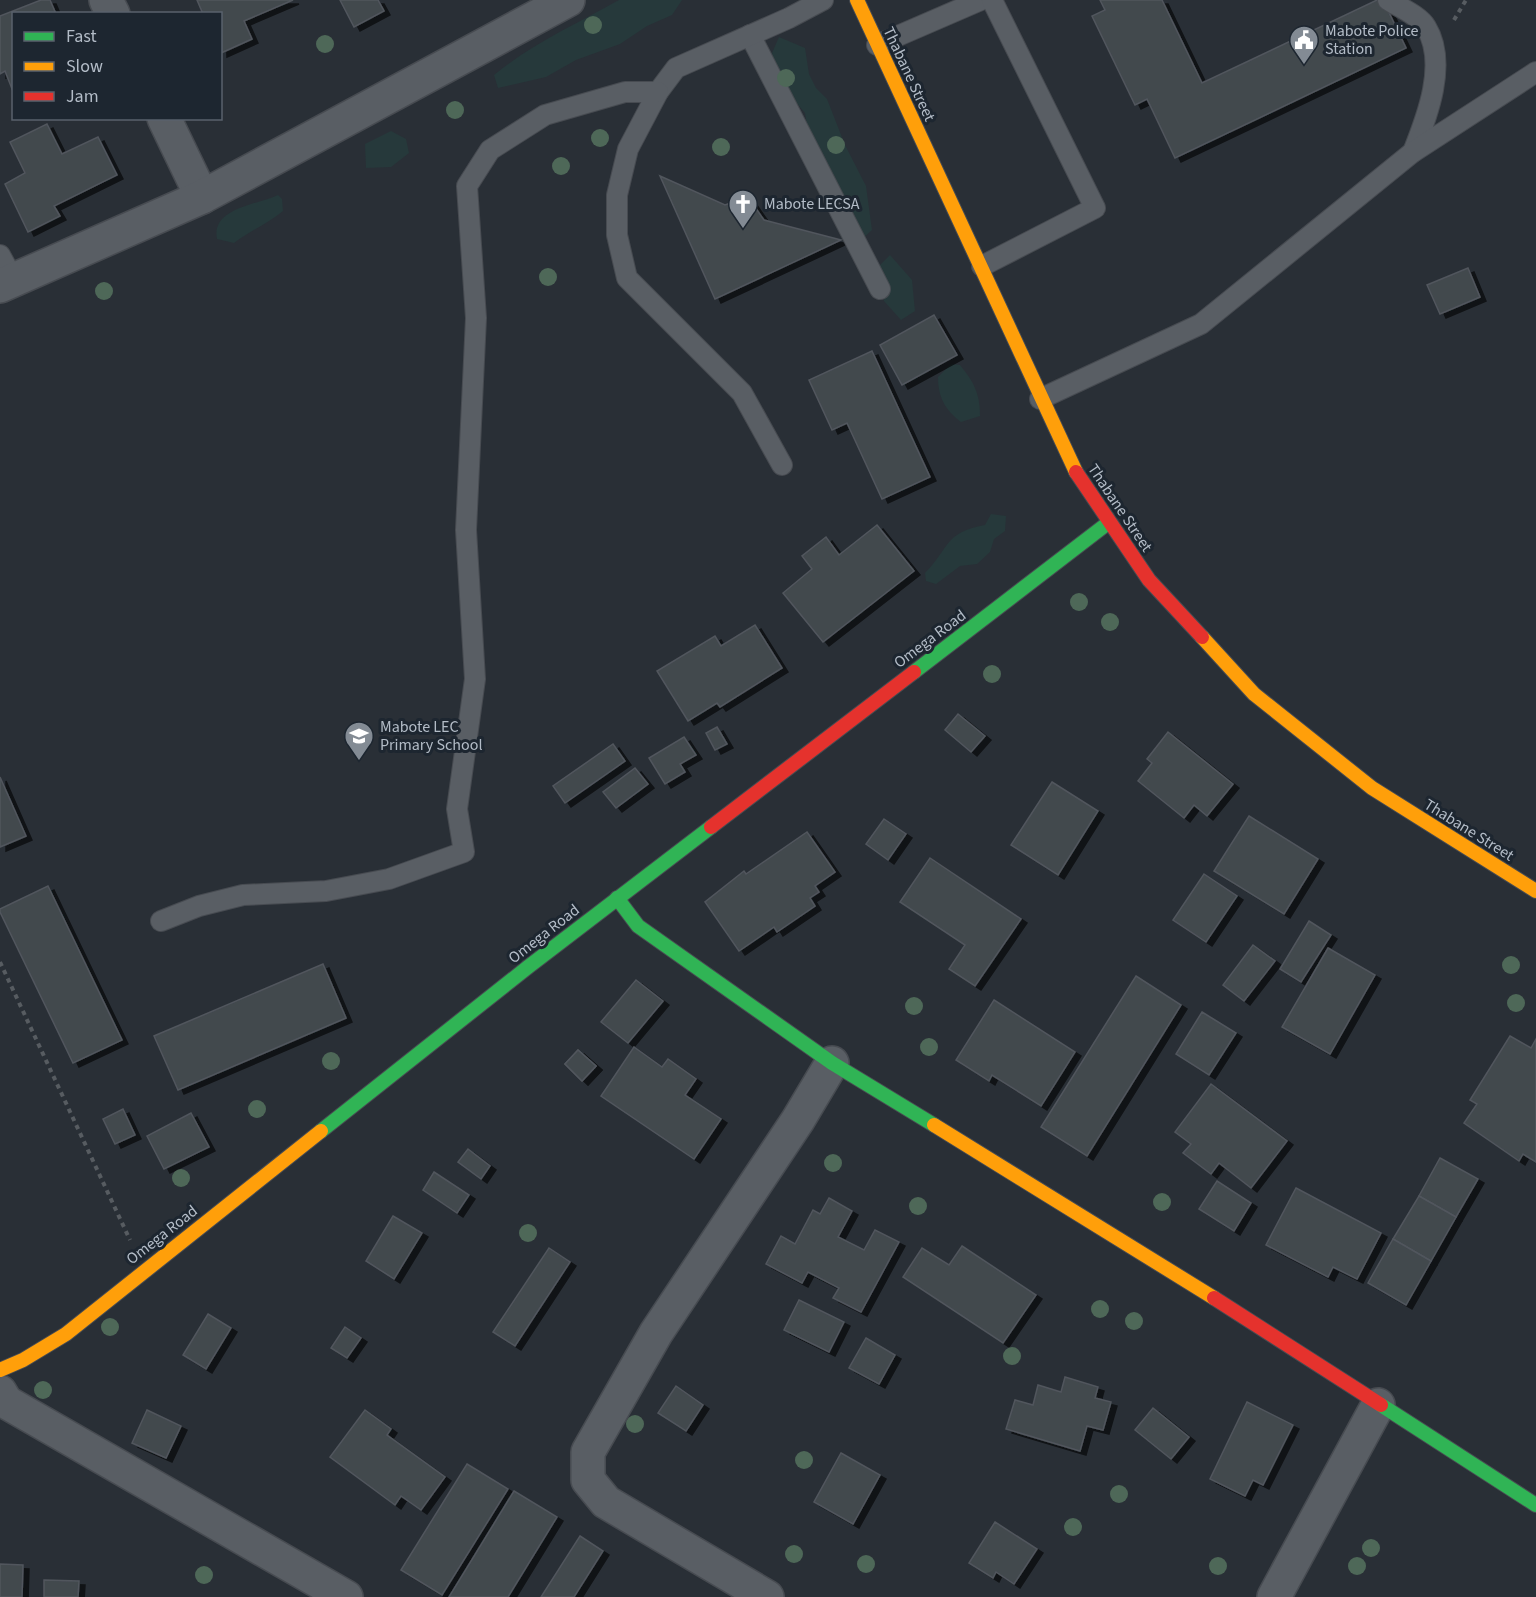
<svg xmlns="http://www.w3.org/2000/svg" width="1536" height="1597" font-family="'Source Sans 3',sans-serif">
  <style>
    .green { fill: #26393b }
    .building { fill: #42484e; stroke: #51565d; stroke-width: 1.5; filter: url(#shadow) }
    .lines { fill: none; stroke-linecap: round; stroke-linejoin: round }
    .lane-casing { stroke: #474b51; stroke-width: 22 }
    .street-casing { stroke: #474b51; stroke-width: 36 }
    .fast-casing { stroke: #474b51; stroke-width: 16 }
    .slow-casing { stroke: #474b51; stroke-width: 16 }
    .jam-casing { stroke: #474b51; stroke-width: 16 }
    .path { stroke: #575c61; stroke-width: 4; stroke-dasharray: 4.5 4.5; stroke-linecap: butt }
    .lane { stroke: #595e64; stroke-width: 20 }
    .street { stroke: #595e64; stroke-width: 33 }
    .fast { stroke: #30b455; stroke-width: 14 }
    .slow { stroke: #ff9f0a; stroke-width: 14 }
    .jam { stroke: #e5322d; stroke-width: 14 }
    .tree { fill: #4e6858 }
    .labels { text-anchor: middle; dominant-baseline: central; stroke-width: 6; stroke-linejoin: round; paint-order: stroke }
    .poi-label { font-size: 16px; fill: #b3bcc7; stroke: #1d2630; text-anchor: start }
    .street-label { font-size: 16px; fill: #b3bcc7; stroke: #1d2630 }
  </style>
  <defs>
    <filter id="shadow"><feDropShadow dx="6" dy="4" stdDeviation="0" flood-color="#0009"/></filter>
  </defs>
  <rect width="100%" height="100%" fill="#292f36"/>
  <g class="green">
    <path d="M619 0H682L672 15 647 26 620 44 576 60 546 77 498 88 494 75C530 45 578 23 619 0Z"/>
    <path d="M779 37 805 48 809 74 816 88 827 99 845 145 866 186 872 230 862 239 810 144 805 113 777 80 772 53Z"/>
    <path d="M391 131 406 139 409 153 391 167 366 168 365 144Z"/>
    <path d="M278 195 282 199 283 211C267 224 250 231 234 243L217 239C211 208 257 205 278 195Z"/>
    <path d="M890 255 912 280 915 311 901 320 884 301 879 266Z"/>
    <path d="M951 364 960 365C974 382 980 394 980 416L961 422C945 410 938 397 938 377Z"/>
    <path d="M991 514 1006 516 1005 531 994 539 990 552 977 564 960 566 936 584 926 581 925 573C950 548 943 533 985 525Z"/>
  </g>
  <g class="building">
    <path d="M41 0H50L56 14H14V94L5 71 0 74V16Z"/>
    <path d="M197 0H293L244 21 252 39 221 53 220 14H203Z"/>
    <path d="M340 0H378L384 11 354 27Z"/>
    <path d="M1100 0H1162L1202 83 1377 0H1383L1406 48 1175 158 1147 99 1135 105 1092 16 1105 10Z"/>
    <path d="M47 124 62 154 98 137 117 175 54 206 60 216 28 232 5 184 25 173 10 142Z"/>
    <path d="M660 176 725 205 748 197 764 220 841 240 715 299Z"/>
    <path d="M1468 268 1480 297 1440 314 1427 285Z"/>
    <path d="M934 315 957 355 902 385 880 345Z"/>
    <path d="M872 351 930 477 882 499 847 423 832 430 809 380Z"/>
    <path d="M877 525 914 571 823 642 783 593 812 569 802 556 826 537 839 555Z"/>
    <path d="M755 625 782 668 720 707 717 703 688 721 657 671 715 636 721 646Z"/>
    <path d="M958 714 985 736 971 752 945 730Z"/>
    <path d="M717 727 727 744 715 750 706 733Z"/>
    <path d="M1168 732 1233 784 1207 816 1194 805 1184 818 1138 781 1152 763 1147 759Z"/>
    <path d="M684 737 696 755 680 764 685 772 665 784 649 758Z"/>
    <path d="M613 744 625 761 565 803 553 786Z"/>
    <path d="M635 768 648 784 616 808 603 792Z"/>
    <path d="M0 777 26 836 0 847Z"/>
    <path d="M1052 782 1098 811 1058 875 1011 845Z"/>
    <path d="M1249 816 1318 859 1284 914 1214 871Z"/>
    <path d="M884 819 906 834 888 860 866 844Z"/>
    <path d="M807 832 835 872 815 886 819 892 810 898 815 906 777 932 774 927 739 951 705 902 744 871 746 874Z"/>
    <path d="M930 858 1021 919 975 986 949 969 965 945 900 902Z"/>
    <path d="M1204 874 1237 896 1206 942 1173 920Z"/>
    <path d="M48 886 122 1040 73 1063 0 912V909Z"/>
    <path d="M1309 921 1331 935 1301 982 1280 969Z"/>
    <path d="M1253 945 1275 961 1244 1001 1223 985Z"/>
    <path d="M1328 948 1375 975 1330 1054 1282 1027Z"/>
    <path d="M323 964 346 1018 178 1090 154 1036Z"/>
    <path d="M1136 976 1181 1005 1087 1156 1041 1127Z"/>
    <path d="M636 980 663 1001 628 1043 601 1022Z"/>
    <path d="M994 1000 1075 1052 1041 1106 992 1075 989 1081 956 1060Z"/>
    <path d="M1202 1012 1236 1033 1209 1075 1176 1054Z"/>
    <path d="M1510 1036 1531 1048 1536 1039V1162L1523 1154 1519 1161 1464 1123 1477 1104 1470 1100Z"/>
    <path d="M634 1047 662 1067 668 1059 696 1079 685 1095 721 1119 694 1159 601 1096Z"/>
    <path d="M578 1050 596 1066 582 1081 565 1064Z"/>
    <path d="M578 1050 596 1066 582 1081 565 1064Z"/>
    <path d="M1211 1084 1287 1141 1251 1188 1219 1163 1211 1174 1183 1153 1191 1144 1175 1132Z"/>
    <path d="M123 1109 135 1135 115 1144 103 1119Z"/>
    <path d="M191 1113 209 1147 164 1169 147 1136Z"/>
    <path d="M468 1149 490 1166 481 1179 458 1162Z"/>
    <path d="M1440 1158 1478 1179 1456 1217 1419 1196Z"/>
    <path d="M434 1172 469 1195 457 1213 423 1190Z"/>
    <path d="M1217 1181 1251 1203 1234 1231 1199 1209Z"/>
    <path d="M1296 1188 1381 1233 1357 1279 1333 1267 1328 1277 1266 1245Z"/>
    <path d="M1419 1196 1456 1217 1431 1261 1393 1239Z"/>
    <path d="M829 1198 852 1211 838 1237 864 1250 875 1230 899 1242 861 1312 833 1298 839 1288 808 1272 802 1283 766 1264 781 1236 795 1244 813 1210 820 1214Z"/>
    <path d="M393 1216 422 1233 394 1279 366 1261Z"/>
    <path d="M1393 1239 1431 1261 1406 1305 1368 1283Z"/>
    <path d="M962 1246 1036 1295 1003 1343 903 1277 922 1248 949 1265Z"/>
    <path d="M549 1248 570 1262 515 1346 493 1332Z"/>
    <path d="M799 1300 844 1322 829 1352 784 1330Z"/>
    <path d="M208 1314 231 1328 206 1369 183 1355Z"/>
    <path d="M345 1327 361 1338 347 1358 331 1348Z"/>
    <path d="M866 1338 895 1355 879 1384 849 1368Z"/>
    <path d="M1065 1377 1098 1387 1095 1398 1111 1402 1103 1430 1087 1426 1080 1451 1006 1429 1015 1400 1033 1405 1038 1385 1061 1392Z"/>
    <path d="M676 1386 703 1405 686 1431 658 1413Z"/>
    <path d="M1247 1402 1293 1425 1263 1485 1253 1480 1245 1496 1210 1479Z"/>
    <path d="M1153 1408 1189 1437 1171 1459 1135 1430Z"/>
    <path d="M147 1410 181 1426 166 1458 132 1443Z"/>
    <path d="M365 1410 391 1429 387 1435 445 1477 421 1510 401 1496 395 1505 330 1457Z"/>
    <path d="M841 1453 880 1475 853 1524 814 1502Z"/>
    <path d="M467 1464 508 1489 442 1595 401 1570Z"/>
    <path d="M514 1491 557 1517 508 1597H449Z"/>
    <path d="M995 1522 1037 1549 1014 1584 996 1572 993 1578 969 1563Z"/>
    <path d="M580 1536 603 1551 574 1597H541Z"/>
    <path d="M0 1564 23 1565 22 1597H0Z"/>
    <path d="M44 1580 79 1581 78 1597H44Z"/>
  </g>
  <g class="lines">
    <g class="lane-casing">
      <g id="lane">
        <path d="M1388 0C1399 7 1420 16 1426 27 1448 63 1427 117 1413 152"/>
        <path d="M750 35 880 289"/>
        <path d="M877 45 981 0"/>
        <path d="M0 255 13 279"/>
        <path d="M982 266 1095 208 992 0"/>
        <path d="M1040 399 1201 324 1413 152 1536 72"/>
        <path d="M782 465 742 393 627 278 617 235V195L628 149 658 92 676 68 789 18 823 0"/>
        <path d="M161 921 199 906 243 895 326 891 389 879 464 852 457 809 475 679 466 530 476 318 467 186 490 150 545 115 625 92H658"/>
      </g>
    </g>
    <g class="street-casing">
      <g id="street">
        <path d="M106 0 113 14"/>
        <path d="M164 118 202 197"/>
        <path d="M0 286 202 197 568 0"/>
        <path d="M0 1392 6 1402 346 1597"/>
        <path d="M767 1597 606 1502 588 1480V1452L656 1333 798 1120 832 1063"/>
        <path d="M1274 1597 1378 1405"/>
      </g>
    </g>
    <g class="fast-casing">
      <g id="fast">
        <path d="M914 672 1108 523"/>
        <path d="M617 898 638 926 832 1063 934 1125"/>
        <path d="M321 1131 528 967 711 827"/>
        <path d="M1381 1405 1536 1505"/>
      </g>
    </g>
    <g class="slow-casing">
      <g id="slow">
        <path d="M857 0 1076 472"/>
        <path d="M1202 637 1254 694 1372 788 1536 891"/>
        <path d="M934 1125 1214 1298"/>
        <path d="M0 1370 23 1360 66 1334 321 1131"/>
      </g>
    </g>
    <g class="jam-casing">
      <g id="jam">
        <path d="M1076 472 1149 580 1202 637"/>
        <path d="M711 827 914 672"/>
        <path d="M1214 1298 1381 1405"/>
      </g>
    </g>
    <g class="path">
      <path d="M1454 20 1466 0"/>
      <path d="M0 962 130 1240"/>
    </g>
    <use href="#lane" class="lane"/>
    <use href="#street" class="street"/>
    <use href="#fast" class="fast"/>
    <use href="#slow" class="slow"/>
    <use href="#jam" class="jam"/>
  </g>
  <g class="tree">
    <circle cx="593" cy="25" r="9"/>
    <circle cx="325" cy="44" r="9"/>
    <circle cx="786" cy="78" r="9"/>
    <circle cx="455" cy="110" r="9"/>
    <circle cx="600" cy="138" r="9"/>
    <circle cx="836" cy="145" r="9"/>
    <circle cx="721" cy="147" r="9"/>
    <circle cx="561" cy="166" r="9"/>
    <circle cx="548" cy="277" r="9"/>
    <circle cx="104" cy="291" r="9"/>
    <circle cx="1079" cy="602" r="9"/>
    <circle cx="1110" cy="622" r="9"/>
    <circle cx="992" cy="674" r="9"/>
    <circle cx="1511" cy="965" r="9"/>
    <circle cx="1516" cy="1003" r="9"/>
    <circle cx="914" cy="1006" r="9"/>
    <circle cx="929" cy="1047" r="9"/>
    <circle cx="331" cy="1061" r="9"/>
    <circle cx="257" cy="1109" r="9"/>
    <circle cx="833" cy="1163" r="9"/>
    <circle cx="181" cy="1178" r="9"/>
    <circle cx="1162" cy="1202" r="9"/>
    <circle cx="918" cy="1206" r="9"/>
    <circle cx="528" cy="1233" r="9"/>
    <circle cx="1100" cy="1309" r="9"/>
    <circle cx="1134" cy="1321" r="9"/>
    <circle cx="110" cy="1327" r="9"/>
    <circle cx="1012" cy="1356" r="9"/>
    <circle cx="43" cy="1390" r="9"/>
    <circle cx="635" cy="1424" r="9"/>
    <circle cx="804" cy="1460" r="9"/>
    <circle cx="1119" cy="1494" r="9"/>
    <circle cx="1073" cy="1527" r="9"/>
    <circle cx="1371" cy="1548" r="9"/>
    <circle cx="794" cy="1554" r="9"/>
    <circle cx="866" cy="1564" r="9"/>
    <circle cx="1218" cy="1566" r="9"/>
    <circle cx="1357" cy="1566" r="9"/>
    <circle cx="204" cy="1575" r="9"/>
  </g>
  <defs>
    <g id="civic-pin" transform="scale(1.5)"><path d="M0 17L-7.5 6A9.5 9.5 0 1 1 7.5 6Z" fill="#838b94" stroke="#1d2630"/><path d="M-.6-6.5H3V-4.5H.6V-3L4-1V1h2V6H-6V1h2V-1L-.6-3ZM-1.2 2.5V6h2.4V2.5Z" fill="#fff"/></g>
    <g id="church-pin" transform="scale(1.5)"><path d="M0 17L-7.5 6A9.5 9.5 0 1 1 7.5 6Z" fill="#838b94" stroke="#1d2630"/><path d="M-1.2-6h2.4v3.5h3.3v2.4h-3.3V6h-2.4V-.1h-3.3v-2.4h3.3Z" fill="#fff"/></g>
    <g id="school-pin" transform="scale(1.5)"><path d="M0 17L-7.5 6A9.5 9.5 0 1 1 7.5 6Z" fill="#838b94" stroke="#1d2630"/><path d="M0-5L7-2L0 1L-7-2ZM-4 1L0 2.5L4 1V4Q0 6-4 4Z" fill="#fff"/></g>
  </defs>
  <g fill-rule="evenodd">
    <use href="#civic-pin" x="1304" y="40"/>
    <use href="#church-pin" x="743" y="204"/>
    <use href="#school-pin" x="359" y="736"/>
  </g>
  <g class="labels">
    <g class="poi-label">
      <text x="1325" y="31">Mabote Police<tspan x="1325" dy="18">Station</tspan></text>
      <text x="764" y="204">Mabote LECSA</text>
      <text x="380" y="727">Mabote LEC<tspan x="380" dy="18">Primary School</tspan></text>
    </g>
    <g class="street-label">
      <text transform="translate(909 74) rotate(65)">Thabane Street</text>
      <text transform="translate(1120 508) rotate(56)">Thabane Street</text>
      <text transform="translate(930 639) rotate(-37)">Omega Road</text>
      <text transform="translate(1469 830) rotate(32)">Thabane Street</text>
      <text transform="translate(544 934) rotate(-38)">Omega Road</text>
      <text transform="translate(162 1235) rotate(-38)">Omega Road</text>
    </g>
  </g>
  <rect x="12" y="12" width="210" height="108" fill="#1d2630" stroke="#59626c" stroke-width="1.5"/>
  <rect x="24" y="32" width="30" height="9" fill="#30b455" stroke="#59626c" stroke-width="1.5"/>
  <text x="66" y="42" font-size="18" fill="#b3bcc7">Fast</text>
  <rect x="24" y="62" width="30" height="9" fill="#ff9f0a" stroke="#59626c" stroke-width="1.5"/>
  <text x="66" y="72" font-size="18" fill="#b3bcc7">Slow</text>
  <rect x="24" y="92" width="30" height="9" fill="#e5322d" stroke="#59626c" stroke-width="1.5"/>
  <text x="66" y="102" font-size="18" fill="#b3bcc7">Jam</text>
</svg>
